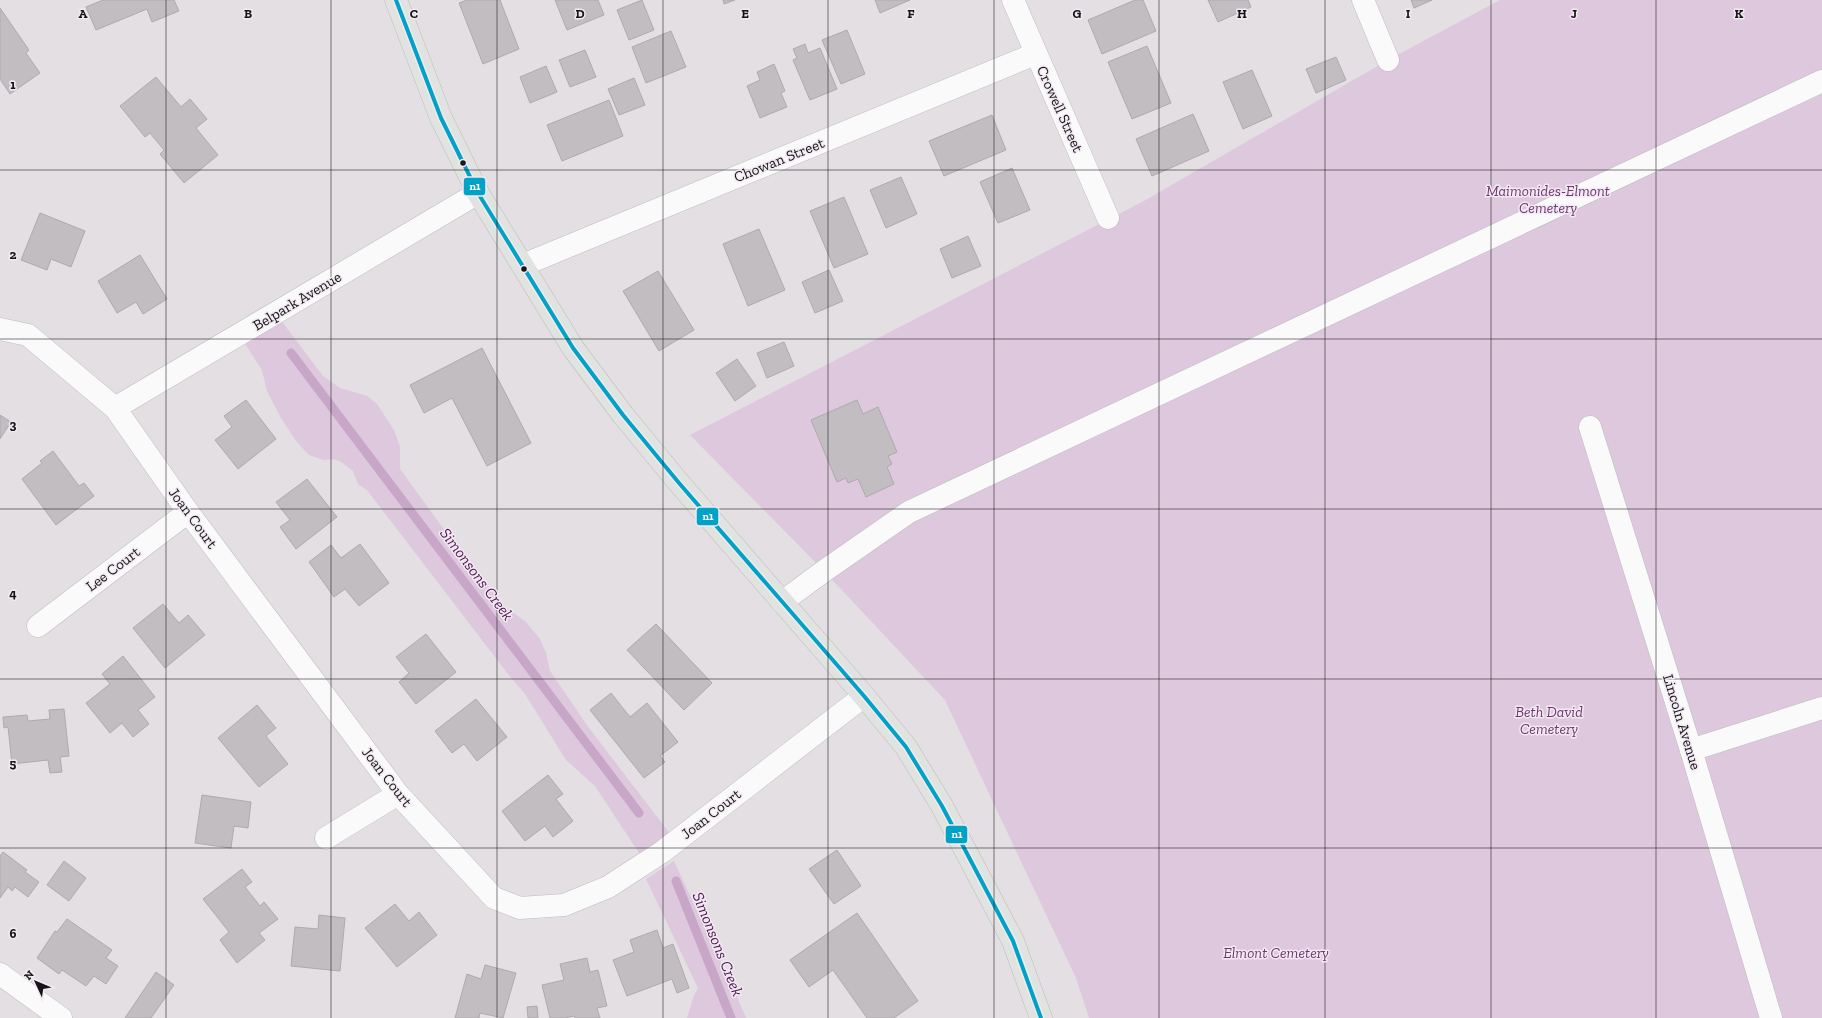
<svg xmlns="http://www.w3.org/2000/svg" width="1822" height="1018" font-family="'Zilla Slab',serif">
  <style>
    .green { fill: #ddc8dd }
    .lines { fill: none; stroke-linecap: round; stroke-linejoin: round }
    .stream { stroke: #c7a6c8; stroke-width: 9 }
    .building { fill: #c1bdc1; stroke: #aeaaae }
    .minor-casing { stroke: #bfbcbf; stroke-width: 23 }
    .major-casing { stroke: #bdbcbd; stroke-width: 23 }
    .minor { stroke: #fbfafb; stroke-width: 22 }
    .major { stroke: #e0e3e0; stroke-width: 22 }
    .bus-1-casing { stroke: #f2eaf2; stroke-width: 7 }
    .bus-1 { stroke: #01a2c5; stroke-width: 4 }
    .grid { fill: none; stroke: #161416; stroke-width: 1; stroke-opacity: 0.55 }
    .bus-dot { fill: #161416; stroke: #f2eaf2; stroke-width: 1.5 }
    .labels { text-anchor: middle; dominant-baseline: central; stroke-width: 3; stroke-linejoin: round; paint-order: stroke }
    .street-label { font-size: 15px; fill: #161416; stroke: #f2eaf2 }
    .park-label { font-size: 15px; font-style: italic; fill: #6f3671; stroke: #f2eaf2 }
    .water-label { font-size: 16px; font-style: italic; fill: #4e1550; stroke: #f2eaf2 }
    .grid-label { font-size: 13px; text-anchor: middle; font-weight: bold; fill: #161416; stroke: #f2eaf2; stroke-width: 3; stroke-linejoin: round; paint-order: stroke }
    .line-badge { stroke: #f2eaf2; stroke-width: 1.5 }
    .badge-label { font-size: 11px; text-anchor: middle; font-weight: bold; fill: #fff }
  </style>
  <rect width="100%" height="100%" fill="#e3dfe3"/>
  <g class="green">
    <path d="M1500 0H1822V1018H1089L1076 978 945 700 824 571 690 435 1144 201 1388 60Z"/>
    <path d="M280 319 323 376 340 388 367 396 377 404 394 430 400 447V469L456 546 495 595 505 607 526 622 540 639 546 653 550 671 589 728 671 835 641 856 595 786 566 760 525 694 508 674 367 490 358 484 353 471 340 461 332 459 324 460 309 455 296 441 281 418 267 391 262 370 244 342Z"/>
    <path d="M674 861 737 997 746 1018H687L694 995 698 988 646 879Z"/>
  </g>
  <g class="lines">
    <g class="stream">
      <path d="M291 353 639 813"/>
      <path d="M676 881 731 1018"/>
    </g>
  </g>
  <g class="building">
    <path d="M103 0H174L179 11 152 22 147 9 96 30 86 7Z"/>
    <path d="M467 0H500L519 49 483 64 459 3Z"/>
    <path d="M555 0H598L604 15 567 30Z"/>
    <path d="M642 0 654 30 629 40 617 10Z"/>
    <path d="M723 0H735L724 4Z"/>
    <path d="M875 0H910L880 13Z"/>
    <path d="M1135 0H1143L1156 31 1102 54 1088 20Z"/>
    <path d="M1208 0H1248L1251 7 1218 22Z"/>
    <path d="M1411 0H1432L1414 8Z"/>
    <path d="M0 8 29 50 26 53 40 73 10 94 0 79Z"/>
    <path d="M847 30 865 74 841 84 822 40Z"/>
    <path d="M671 31 686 67 646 83 632 47Z"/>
    <path d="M805 44 808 53 820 48 837 89 810 100 793 60 797 58 793 49Z"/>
    <path d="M1147 46 1171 103 1132 119 1108 62Z"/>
    <path d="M585 50 596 77 570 87 559 60Z"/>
    <path d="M1336 57 1346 80 1316 93 1306 69Z"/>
    <path d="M774 64 785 91 781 93 787 107 760 118 747 86 760 80 757 72Z"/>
    <path d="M546 66 557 92 530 103 520 77Z"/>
    <path d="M1252 70 1272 116 1243 129 1223 82Z"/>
    <path d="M156 77 181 107 190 99 207 119 196 128 218 155 184 183 160 154 164 150 150 133 145 137 120 106Z"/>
    <path d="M634 78 645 105 619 115 608 89Z"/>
    <path d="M609 100 623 136 562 161 547 125Z"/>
    <path d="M1193 114 1209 151 1152 176 1136 139Z"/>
    <path d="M992 115 1006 150 944 176 929 141Z"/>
    <path d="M1012 168 1030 210 998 223 980 182Z"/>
    <path d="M901 177 917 214 886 228 870 190Z"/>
    <path d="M844 197 868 254 834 268 810 211Z"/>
    <path d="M40 213 85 231 71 267 51 259 47 270 21 260Z"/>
    <path d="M759 229 785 290 748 306 723 244Z"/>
    <path d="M968 236 981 266 952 278 940 249Z"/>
    <path d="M140 255 167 299 143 314 136 302 117 313 98 281Z"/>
    <path d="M829 270 843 301 815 313 802 282Z"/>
    <path d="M658 271 694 330 659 351 623 291Z"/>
    <path d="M784 342 794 366 767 378 757 353Z"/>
    <path d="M482 348 531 443 487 466 452 398 424 413 410 385Z"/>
    <path d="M737 359 756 386 735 401 716 373Z"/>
    <path d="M246 400 276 439 238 469 215 440 232 427 224 416Z"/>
    <path d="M857 400 863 414 878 407 897 452 888 456 892 464 887 467 894 484 866 497 858 479 848 483 846 478 837 482 811 420Z"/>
    <path d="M0 415 11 422 0 439Z"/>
    <path d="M53 451 79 486 84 483 94 496 56 525 22 479 42 463 40 461Z"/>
    <path d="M307 479 337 517 296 549 280 527 290 520 276 502Z"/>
    <path d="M360 544 389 583 359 606 345 589 334 597 309 562 331 545 341 558Z"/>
    <path d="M163 604 179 623 188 615 205 635 165 668 133 628Z"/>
    <path d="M656 624 712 683 684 710 627 650Z"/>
    <path d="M426 634 456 672 416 704 399 682 409 673 396 657Z"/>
    <path d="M123 656 155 697 138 710 149 724 133 737 122 723 110 733 86 703 110 684 102 674Z"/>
    <path d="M611 693 630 717 647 703 678 742 660 756 665 762 644 778 590 710Z"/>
    <path d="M476 699 507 737 477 761 464 744 452 753 435 731Z"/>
    <path d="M257 705 276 728 266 736 288 764 259 787 218 738Z"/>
    <path d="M64 709 69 756 60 757 62 772 50 773 48 760 12 764 8 727 4 728 3 717 27 715 28 721 50 719 49 710Z"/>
    <path d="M548 775 563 794 556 799 573 821 553 837 545 826 525 841 502 811Z"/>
    <path d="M202 795 251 802 248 828 234 826 231 848 195 843Z"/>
    <path d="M837 850 861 886 834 904 809 869Z"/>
    <path d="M3 852 27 870 25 872 39 882 28 897 15 887 12 891 8 887 0 898V856Z"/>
    <path d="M64 861 86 878 69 901 47 885Z"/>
    <path d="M242 869 252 882 245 887 260 906 264 902 278 919 259 933 265 940 237 963 220 940 229 932 203 899Z"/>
    <path d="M395 904 409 921 419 912 437 935 397 967 365 928Z"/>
    <path d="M857 913 918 1001 894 1018H867L833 970 809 987 790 960Z"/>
    <path d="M319 915 345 918 340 971 291 966 295 927 318 929Z"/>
    <path d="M67 919 112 950 106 958 118 966 106 984 94 976 86 986 62 970 59 974 37 958 55 931 57 932Z"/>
    <path d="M657 930 663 948 673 944 689 988 677 993 672 979 627 996 613 960 634 952 630 940Z"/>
    <path d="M587 958 590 972 598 970 607 1006 597 1008 600 1018H575L574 1016 565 1018H550L542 985 564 980 560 964Z"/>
    <path d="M485 965 516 973 503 1018 480 1013 479 1018H455L467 974 481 979Z"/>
    <path d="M156 972 174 985 151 1018H125Z"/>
    <path d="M537 1006 538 1018H528L527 1007Z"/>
  </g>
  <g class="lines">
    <g class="minor-casing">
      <g id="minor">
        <path d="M1013 0 1108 218"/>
        <path d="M1363 0 1388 60"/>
        <path d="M523 265 1035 54"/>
        <path d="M0 329 28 335 115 408 188 512 398 794 494 898 520 908 564 905 608 887 662 852 864 696"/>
        <path d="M115 408 478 193"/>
        <path d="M1590 427 1691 750 1771 1018"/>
        <path d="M782 602 824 571 909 512 1822 81"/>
        <path d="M38 626 188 512"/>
        <path d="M1691 750 1822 708"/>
        <path d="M326 838 398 794"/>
        <path d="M0 974 61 1018"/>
      </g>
    </g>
    <g class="major-casing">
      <path id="major" d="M396 0 441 118 478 193 573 348 623 415 679 483 864 696 906 747 942 806 1013 941 1041 1018"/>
    </g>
    <use href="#minor" class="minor"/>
    <use href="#major" class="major"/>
    <g class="bus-1-casing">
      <path id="bus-1" d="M396 0 441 118 478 193 573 348 623 415 679 483 864 696 906 747 942 806 1013 941 1041 1018"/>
    </g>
    <use href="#bus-1" class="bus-1"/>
  </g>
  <path class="grid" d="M166 0V1018M331 0V1018M497 0V1018M663 0V1018M828 0V1018M994 0V1018M1159 0V1018M1325 0V1018M1491 0V1018M1656 0V1018M0 170H1822M0 339H1822M0 509H1822M0 679H1822M0 848H1822"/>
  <g class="bus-dot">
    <circle cx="463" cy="163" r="3.5"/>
    <circle cx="524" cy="269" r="3.5"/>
  </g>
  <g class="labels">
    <g class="street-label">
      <text transform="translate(1060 109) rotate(66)">Crowell Street</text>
      <text transform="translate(779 160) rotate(-22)">Chowan Street</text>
      <text transform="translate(297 301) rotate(-31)">Belpark Avenue</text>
      <text transform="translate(193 518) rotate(54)">Joan Court</text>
      <text transform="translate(113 569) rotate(-37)">Lee Court</text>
      <text transform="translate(1682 722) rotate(73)">Lincoln Avenue</text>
      <text transform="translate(387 777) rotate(52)">Joan Court</text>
      <text transform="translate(711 814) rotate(-38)">Joan Court</text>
    </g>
    <g class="park-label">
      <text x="1548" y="191">Maimonides-Elmont<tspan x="1548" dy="17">Cemetery</tspan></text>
      <text x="1549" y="712">Beth David<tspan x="1549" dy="17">Cemetery</tspan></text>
      <text x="1276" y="953">Elmont Cemetery</text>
    </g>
    <g class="water-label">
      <text transform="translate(477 574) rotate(53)">Simonsons Creek</text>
      <text transform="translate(718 944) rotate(68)">Simonsons Creek</text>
    </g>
  </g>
  <g class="grid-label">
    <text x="83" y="18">A</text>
    <text x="248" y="18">B</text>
    <text x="414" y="18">C</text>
    <text x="580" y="18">D</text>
    <text x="745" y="18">E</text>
    <text x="911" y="18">F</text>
    <text x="1077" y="18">G</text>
    <text x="1242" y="18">H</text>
    <text x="1408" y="18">I</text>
    <text x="1574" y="18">J</text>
    <text x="1739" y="18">K</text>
    <text x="13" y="89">1</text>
    <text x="13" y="259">2</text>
    <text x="13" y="429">3</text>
    <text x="13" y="598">4</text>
    <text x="13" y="768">5</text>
    <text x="13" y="938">6</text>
  </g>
  <g class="line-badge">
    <rect x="463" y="177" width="23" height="19" rx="4" fill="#01a2c5"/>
    <rect x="696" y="507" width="23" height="19" rx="4" fill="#01a2c5"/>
    <rect x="945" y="825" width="23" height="19" rx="4" fill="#01a2c5"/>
  </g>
  <g class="badge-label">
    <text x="475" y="190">n1</text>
    <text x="708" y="520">n1</text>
    <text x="957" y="838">n1</text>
  </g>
  <g transform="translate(36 982) rotate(314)" stroke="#f2eaf2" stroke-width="3" paint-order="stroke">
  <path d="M0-3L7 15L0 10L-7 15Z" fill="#161416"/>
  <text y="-6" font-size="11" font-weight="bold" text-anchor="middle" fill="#161416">N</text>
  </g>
</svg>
